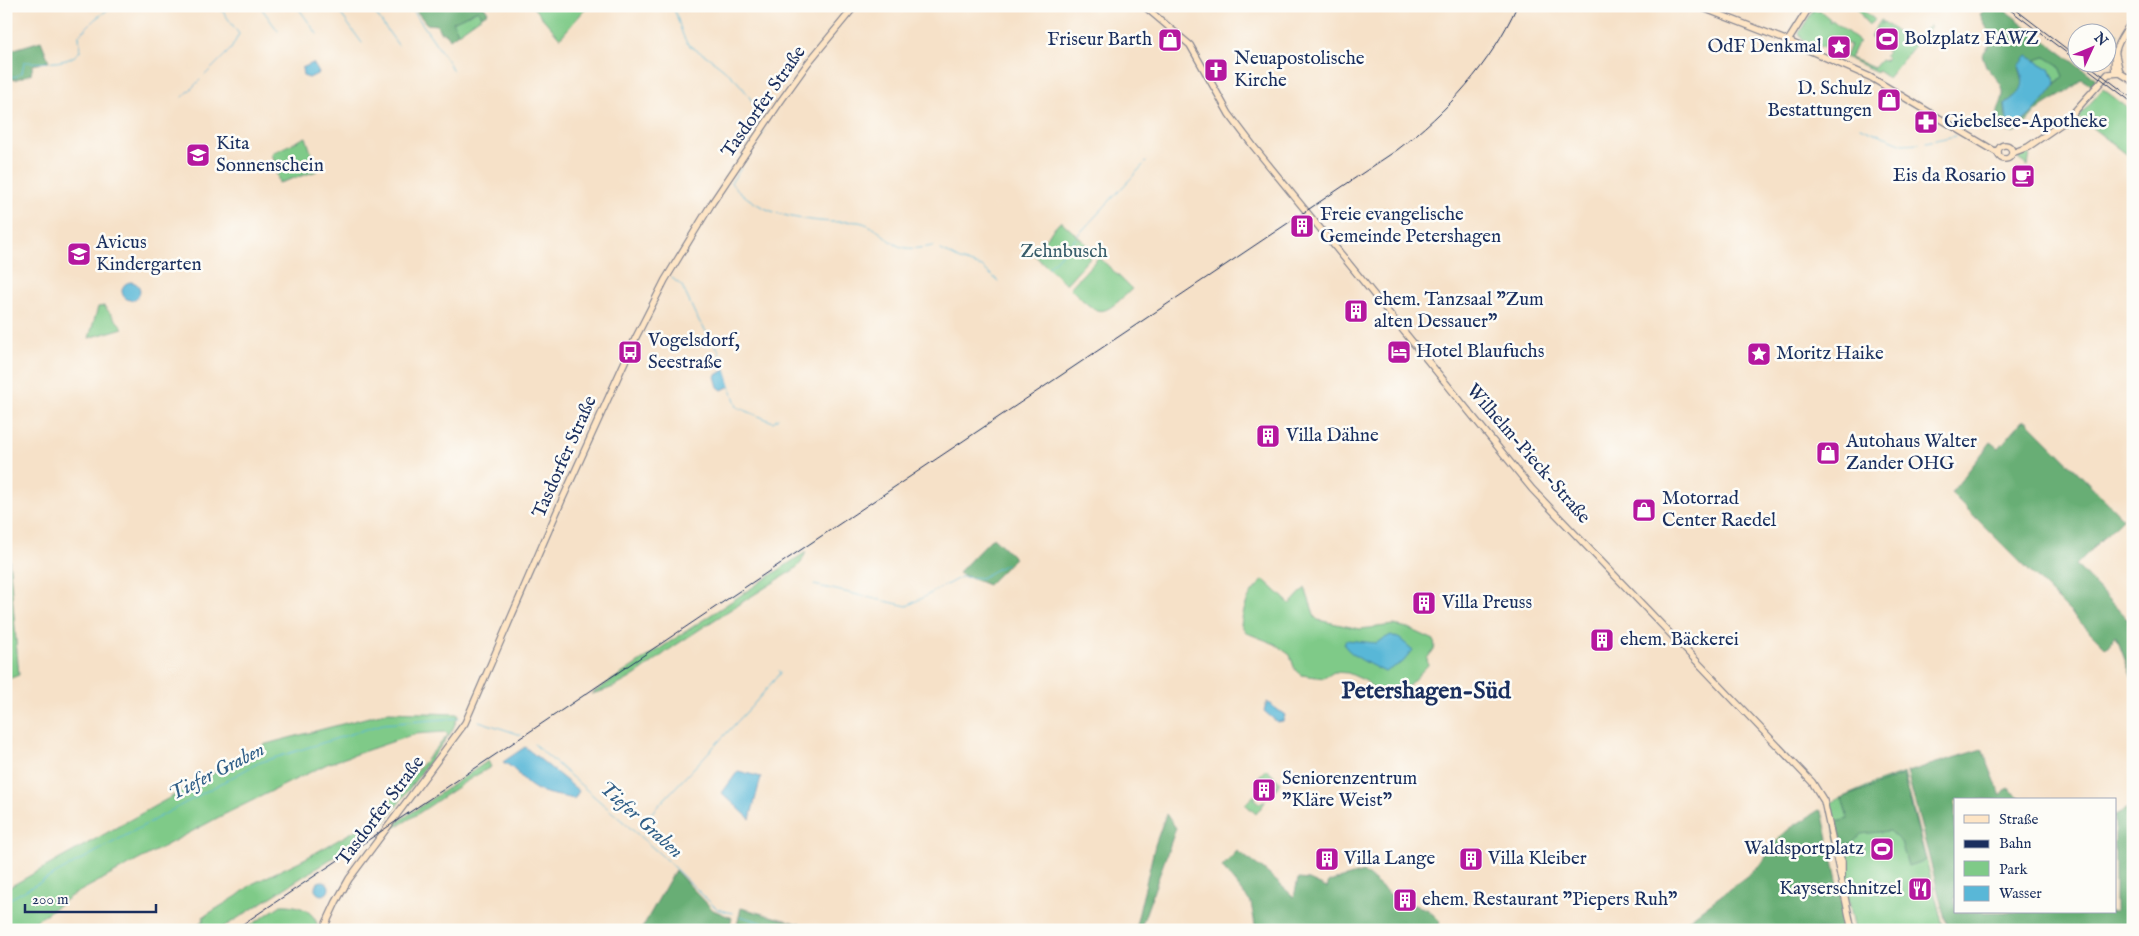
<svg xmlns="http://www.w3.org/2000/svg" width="2139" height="936" font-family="'IM FELL English',serif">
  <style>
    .green { fill: #7fca88; stroke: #4d7c73 }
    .forest { fill: #67ae74; stroke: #416e69; fill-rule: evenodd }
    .water { fill: #59b7d7; stroke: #3a739a }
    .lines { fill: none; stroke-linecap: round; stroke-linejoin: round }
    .stream { stroke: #59b7d7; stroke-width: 1 }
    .secondary-casing { stroke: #888893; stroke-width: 8 }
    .secondary { stroke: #fee5c5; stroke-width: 5.5 }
    .tram { stroke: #1b2f5e; stroke-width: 1 }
    .rail { stroke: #1b2f5e; stroke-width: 1 }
    .labels { text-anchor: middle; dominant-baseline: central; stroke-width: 5; stroke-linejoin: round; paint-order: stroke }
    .poi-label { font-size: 19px; fill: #1b2f5e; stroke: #fdfcf7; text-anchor: start }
    .street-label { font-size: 19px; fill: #1b2f5e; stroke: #fdfcf7 }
    .park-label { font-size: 19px; fill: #395e6b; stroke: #fdfcf7 }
    .water-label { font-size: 20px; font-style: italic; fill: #315f88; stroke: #fdfcf7 }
    .district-label { font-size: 24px; font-weight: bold; fill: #1b2f5e; stroke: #fdfcf7 }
  </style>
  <rect width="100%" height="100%" fill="#fdfcf7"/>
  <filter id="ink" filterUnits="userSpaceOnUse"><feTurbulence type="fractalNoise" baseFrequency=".02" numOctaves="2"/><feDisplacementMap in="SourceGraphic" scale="10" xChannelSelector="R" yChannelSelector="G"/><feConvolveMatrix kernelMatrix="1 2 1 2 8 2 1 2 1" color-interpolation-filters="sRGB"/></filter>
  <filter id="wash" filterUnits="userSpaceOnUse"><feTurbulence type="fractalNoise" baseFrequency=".0096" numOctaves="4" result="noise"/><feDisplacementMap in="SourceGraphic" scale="20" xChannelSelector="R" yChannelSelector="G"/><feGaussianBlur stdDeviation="1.12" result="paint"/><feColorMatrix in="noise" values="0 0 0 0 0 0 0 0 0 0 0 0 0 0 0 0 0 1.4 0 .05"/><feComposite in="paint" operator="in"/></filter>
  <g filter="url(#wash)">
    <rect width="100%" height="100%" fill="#f6e1c8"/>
    <g class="green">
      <path d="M532 6H588L560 38Z"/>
      <path d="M1858 6 1875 20 1868 25 1856 7Z"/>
      <path d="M1814 9 1818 11 1819 10 1830 19 1829 23 1832 20 1860 42 1856 45 1850 58 1874 68 1881 60 1884 61 1887 58 1885 56 1888 52 1870 37 1881 20 1883 21 1881 25 1884 22 1912 44 1929 25 1931 26 1888 78 1878 71 1877 72 1845 57 1850 45 1835 38 1829 50 1803 40 1799 33Z"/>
      <path d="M478 10 482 16 458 33 452 22Z"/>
      <path d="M2109 29 2118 34 2111 45 2107 42V34Z"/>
      <path d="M2045 57C2056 61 2059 66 2063 76L2056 83 2050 69 2034 60Z"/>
      <path d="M2103 89 2133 112V159L2078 117Z"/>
      <path d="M306 137 317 171 279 183 272 153Z"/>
      <path d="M2031 148 2028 166 2019 160 2018 156Z"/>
      <path d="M1061 221 1095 252 1066 284 1032 253Z"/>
      <path d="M1099 257 1132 289C1100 319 1100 317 1070 288Z"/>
      <path d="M104 306 123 328 89 338 98 307Z"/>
      <path d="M6 546H8L19 675 6 680Z"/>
      <path d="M806 552 801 563 795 569C755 594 715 619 676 645 646 666 628 686 591 694Z"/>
      <path d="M1264 580 1290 604 1305 588 1315 617 1318 620 1360 629 1394 625 1408 628 1434 640C1436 649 1434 652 1427 658L1428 665 1404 690 1398 700 1372 687 1366 681 1348 673 1334 672 1324 678 1301 675 1295 670 1290 655 1275 644 1247 633 1241 625C1244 606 1248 593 1264 580Z"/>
      <path d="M388 712 459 714 452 731 381 827 219 930H189L204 920 203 917 237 896 252 884 306 858 372 821 448 735 445 732 415 734 327 764 221 816 71 896 23 930H6V889L266 744Z"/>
      <path d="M488 761 491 767C454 786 423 814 386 832L390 827Z"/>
      <path d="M1266 769 1281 783 1269 797 1268 796 1278 783 1272 777 1265 782 1259 776Z"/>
      <path d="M1904 773 1944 930H1855L1844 877 1846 867 1843 853 1838 846 1829 803 1873 784Z"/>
      <path d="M1254 795 1256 797 1254 799 1259 803 1266 801 1256 814 1245 804Z"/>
      <path d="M281 905C298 904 317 911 318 930H244Z"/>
    </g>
    <g class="forest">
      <path d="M412 6H484L488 12 482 16 478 10 453 22 458 33 450 39 447 34 440 32 437 25 427 24Z"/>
      <path d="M1989 6H1999L2095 78 2092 86 2081 79C2070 94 2052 98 2038 110 2030 117 2017 140 2005 130 1987 114 2008 102 2002 87 2000 80 1992 75 1988 69 1985 66 1984 59 1982 55L1990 44 1991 37 1980 14ZM2045 57 2058 65 2063 76 2025 121 2006 116 2005 104 2019 93 2024 85 2019 66Z"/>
      <path d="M41 41 49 61 33 65 31 74 17 79 6 80V47L8 51Z"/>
      <path d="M2022 421H2027L2123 518 2076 565 2127 619 2132 617 2128 622 2133 635V681L2116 636 2106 648 1951 493 1991 442 1999 448Z"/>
      <path d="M993 537 1015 558 988 585 958 573Z"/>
      <path d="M1982 749 2001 796 2008 788 2023 800H1955V912H2115V815L2133 805V930H1948L1907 772Z"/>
      <path d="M1903 775 1926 860 1908 866 1901 842 1889 831 1861 834 1852 844 1843 845 1836 822 1848 819 1842 798Z"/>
      <path d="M1819 810 1822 811 1848 930H1675L1760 866 1777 840 1789 829Z"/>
      <path d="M1166 814 1176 828 1140 930H1135L1155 845Z"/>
      <path d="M1237 851 1264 870 1294 897 1298 879 1309 880 1327 888 1329 882 1363 872 1397 900 1427 909 1440 921 1438 930H1256L1251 903 1222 867Z"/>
      <path d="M675 870 713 910 732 918 729 930H641Z"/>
      <path d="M741 908 821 930H736Z"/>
    </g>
    <g class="water">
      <path d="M2027 56 2050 69 2056 83C2050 94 2025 124 2013 127L2007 120 2005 104C2022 91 2027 87 2019 66Z"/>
      <path d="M313 63 319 73 309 78 303 76 302 68Z"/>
      <circle cx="131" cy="291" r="9"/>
      <path d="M725 370 730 386 722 390 718 387 715 376Z"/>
      <path d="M1391 635 1400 639 1413 650 1403 662 1385 672C1373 666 1351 656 1344 645L1346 640 1376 643Z"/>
      <path d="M1267 702 1285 715 1283 721 1277 722 1264 711Z"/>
      <path d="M525 747 579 791 574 799C559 795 543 795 531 786 521 779 515 767 503 762Z"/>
      <path d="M738 771 761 777 750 819 722 793Z"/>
      <circle cx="322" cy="888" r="7"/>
    </g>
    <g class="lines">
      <g class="stream">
        <path d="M260 6 278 31"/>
        <path d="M297 6 317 34"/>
        <path d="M335 6 362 43"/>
        <path d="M370 6 398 45"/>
        <path d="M410 6 449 63 452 70"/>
        <path d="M672 6C680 18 680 36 689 45 696 51 705 54 712 60 728 71 748 90 756 109"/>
        <path d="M205 75 231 49 239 34 219 6"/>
        <path d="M6 78 17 76 22 73 24 62C41 62 68 66 80 51L79 35 95 19 113 6"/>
        <path d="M183 97 200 80"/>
        <path d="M758 126 759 115"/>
        <path d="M1860 127 1903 144 1919 143"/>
        <path d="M1926 142 1955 136"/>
        <path d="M745 161 764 131"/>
        <path d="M741 168 731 183C759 214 792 219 832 222 841 222 851 221 859 222 874 225 883 236 895 244 905 251 921 248 933 246"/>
        <path d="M1078 235 1146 162"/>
        <path d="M941 250 960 260 982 267 998 281"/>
        <path d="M1049 267 1076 238"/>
        <path d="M672 278 682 286 697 318 718 349 737 407 773 422 778 418"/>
        <path d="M814 585 907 606 961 577 981 578 1006 564"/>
        <path d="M479 721 521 735"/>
        <path d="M534 744 659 853 717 909 732 913"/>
        <path d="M641 824 753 705 780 673 779 671"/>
        <path d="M6 901 258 763 383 724 459 718"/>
        <path d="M740 916 786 930"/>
      </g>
    </g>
  </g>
  <g filter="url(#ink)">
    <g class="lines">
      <g class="secondary-casing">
        <g id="secondary">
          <path d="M1144 6 1190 45 1229 114 1254 147 1532 489 1812 782 1824 801 1852 930"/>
          <path d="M1698 6 1788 41 1870 77 1998 153"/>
          <path d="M1788 41 1810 6"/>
          <path d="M2115 51 2120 73"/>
          <path d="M2115 72C2112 48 2120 39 2133 20"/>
          <circle cx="2005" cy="152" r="7"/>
          <path d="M2012 153 2028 147 2067 120 2108 74 2120 73 2133 81"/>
          <path d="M1835 847 1842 861V876"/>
          <path d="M323 930 336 902 349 879 465 723 562 500 636 337 665 280 712 203 780 102 808 63 855 6"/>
        </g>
      </g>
      <use href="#secondary" class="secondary"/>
      <g class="tram">
        <path d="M2011 6 2076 56"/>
        <path d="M2085 62 2133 99"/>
      </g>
      <g class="rail">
        <path d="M2005 6 2076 60"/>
        <path d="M2079 62 2133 103"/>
        <path d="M234 930 1397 150C1448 111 1490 65 1517 6"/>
      </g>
    </g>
  </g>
  <defs>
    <g id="stadium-square" transform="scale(1.25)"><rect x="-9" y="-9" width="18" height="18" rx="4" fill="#b5179e" stroke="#fdfcf7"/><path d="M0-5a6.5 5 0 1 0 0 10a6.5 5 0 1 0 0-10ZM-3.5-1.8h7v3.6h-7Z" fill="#fff"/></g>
    <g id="shop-square" transform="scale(1.25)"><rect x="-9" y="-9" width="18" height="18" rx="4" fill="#b5179e" stroke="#fdfcf7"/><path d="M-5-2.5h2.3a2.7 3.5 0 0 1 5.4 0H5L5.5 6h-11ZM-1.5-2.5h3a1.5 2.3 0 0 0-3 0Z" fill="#fff"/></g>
    <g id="sight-square" transform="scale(1.25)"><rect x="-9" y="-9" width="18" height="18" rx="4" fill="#b5179e" stroke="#fdfcf7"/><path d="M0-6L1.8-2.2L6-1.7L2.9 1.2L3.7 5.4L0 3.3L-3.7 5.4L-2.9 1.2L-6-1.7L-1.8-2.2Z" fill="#fff"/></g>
    <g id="church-square" transform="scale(1.25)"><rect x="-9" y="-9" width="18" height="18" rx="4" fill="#b5179e" stroke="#fdfcf7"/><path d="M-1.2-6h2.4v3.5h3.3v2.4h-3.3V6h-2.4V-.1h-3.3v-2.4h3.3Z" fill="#fff"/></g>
    <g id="pharmacy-square" transform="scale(1.25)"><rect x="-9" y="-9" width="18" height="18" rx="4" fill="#b5179e" stroke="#fdfcf7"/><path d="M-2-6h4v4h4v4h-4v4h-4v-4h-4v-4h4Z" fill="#fff"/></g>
    <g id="school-square" transform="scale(1.25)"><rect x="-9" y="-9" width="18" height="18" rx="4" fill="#b5179e" stroke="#fdfcf7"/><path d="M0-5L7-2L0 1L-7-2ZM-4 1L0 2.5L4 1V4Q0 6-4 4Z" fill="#fff"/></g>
    <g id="cafe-square" transform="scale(1.25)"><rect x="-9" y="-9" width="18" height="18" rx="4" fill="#b5179e" stroke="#fdfcf7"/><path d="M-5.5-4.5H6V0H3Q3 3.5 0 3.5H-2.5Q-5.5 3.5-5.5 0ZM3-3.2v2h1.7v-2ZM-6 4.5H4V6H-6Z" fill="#fff"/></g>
    <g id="building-square" transform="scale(1.25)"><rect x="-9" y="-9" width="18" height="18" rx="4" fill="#b5179e" stroke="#fdfcf7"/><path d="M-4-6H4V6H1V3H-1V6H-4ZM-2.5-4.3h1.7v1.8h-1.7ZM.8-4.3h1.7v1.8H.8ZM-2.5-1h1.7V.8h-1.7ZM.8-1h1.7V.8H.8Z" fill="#fff"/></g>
    <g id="bus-square" transform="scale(1.25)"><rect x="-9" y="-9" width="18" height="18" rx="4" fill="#b5179e" stroke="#fdfcf7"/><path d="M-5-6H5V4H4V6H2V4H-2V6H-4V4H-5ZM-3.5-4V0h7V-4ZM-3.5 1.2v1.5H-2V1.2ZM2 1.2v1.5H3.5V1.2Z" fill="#fff"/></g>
    <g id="hotel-square" transform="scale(1.25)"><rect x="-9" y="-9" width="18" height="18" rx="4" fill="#b5179e" stroke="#fdfcf7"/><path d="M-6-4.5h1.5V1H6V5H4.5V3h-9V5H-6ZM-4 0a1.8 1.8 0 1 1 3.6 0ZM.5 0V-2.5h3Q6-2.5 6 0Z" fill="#fff"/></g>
    <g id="restaurant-square" transform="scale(1.25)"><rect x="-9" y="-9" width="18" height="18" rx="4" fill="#b5179e" stroke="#fdfcf7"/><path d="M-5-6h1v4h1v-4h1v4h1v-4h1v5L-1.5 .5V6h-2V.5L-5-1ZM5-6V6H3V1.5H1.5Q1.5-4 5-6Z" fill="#fff"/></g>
  </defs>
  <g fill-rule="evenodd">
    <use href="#stadium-square" x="1887" y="39"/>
    <use href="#shop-square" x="1170" y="40"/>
    <use href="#sight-square" x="1839" y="47"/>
    <use href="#church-square" x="1216" y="70"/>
    <use href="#shop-square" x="1889" y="100"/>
    <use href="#pharmacy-square" x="1926" y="122"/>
    <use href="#school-square" x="198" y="155"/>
    <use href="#cafe-square" x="2023" y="176"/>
    <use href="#building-square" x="1302" y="226"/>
    <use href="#school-square" x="79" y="254"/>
    <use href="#building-square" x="1356" y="311"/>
    <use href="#bus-square" x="630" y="352"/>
    <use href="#hotel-square" x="1399" y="352"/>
    <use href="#sight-square" x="1759" y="354"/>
    <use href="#building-square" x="1268" y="436"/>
    <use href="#shop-square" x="1828" y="453"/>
    <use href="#shop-square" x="1644" y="510"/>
    <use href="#building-square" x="1424" y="603"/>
    <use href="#building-square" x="1602" y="640"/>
    <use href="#building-square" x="1264" y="790"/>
    <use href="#stadium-square" x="1882" y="849"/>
    <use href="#building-square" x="1327" y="859"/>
    <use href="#building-square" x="1471" y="859"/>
    <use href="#restaurant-square" x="1920" y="889"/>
    <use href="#building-square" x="1405" y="900"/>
  </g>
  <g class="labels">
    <g class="poi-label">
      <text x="1904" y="39">Bolzplatz FAWZ</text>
      <text x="1152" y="40" text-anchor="end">Friseur Barth</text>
      <text x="1822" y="47" text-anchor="end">OdF Denkmal</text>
      <text x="1234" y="59">Neuapostolische<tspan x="1234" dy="22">Kirche</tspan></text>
      <text x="1872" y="89" text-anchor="end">D. Schulz<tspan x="1872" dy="22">Bestattungen</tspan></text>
      <text x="1944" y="122">Giebelsee-Apotheke</text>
      <text x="216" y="144">Kita<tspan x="216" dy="22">Sonnenschein</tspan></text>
      <text x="2006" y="176" text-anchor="end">Eis da Rosario</text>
      <text x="1320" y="215">Freie evangelische<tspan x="1320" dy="22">Gemeinde Petershagen</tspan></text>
      <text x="96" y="243">Avicus<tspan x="96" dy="22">Kindergarten</tspan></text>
      <text x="1374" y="300">ehem. Tanzsaal "Zum<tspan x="1374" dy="22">alten Dessauer"</tspan></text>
      <text x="648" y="341">Vogelsdorf,<tspan x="648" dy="22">Seestraße</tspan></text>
      <text x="1416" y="352">Hotel Blaufuchs</text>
      <text x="1776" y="354">Moritz Haike</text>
      <text x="1286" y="436">Villa Dähne</text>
      <text x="1846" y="442">Autohaus Walter<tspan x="1846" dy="22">Zander OHG</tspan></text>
      <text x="1662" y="499">Motorrad<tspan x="1662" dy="22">Center Raedel</tspan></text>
      <text x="1442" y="603">Villa Preuss</text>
      <text x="1620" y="640">ehem. Bäckerei</text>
      <text x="1282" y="779">Seniorenzentrum<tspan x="1282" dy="22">"Kläre Weist"</tspan></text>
      <text x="1864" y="849" text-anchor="end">Waldsportplatz</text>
      <text x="1344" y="859">Villa Lange</text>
      <text x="1488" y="859">Villa Kleiber</text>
      <text x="1902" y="889" text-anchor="end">Kayserschnitzel</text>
      <text x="1422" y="900">ehem. Restaurant "Piepers Ruh"</text>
    </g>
    <g class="street-label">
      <text transform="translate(764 102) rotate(-55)">Tasdorfer Straße</text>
      <text transform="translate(1528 454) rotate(49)">Wilhelm-Pieck-Straße</text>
      <text transform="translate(565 457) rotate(-66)">Tasdorfer Straße</text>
      <text transform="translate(381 811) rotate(-53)">Tasdorfer Straße</text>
    </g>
    <g class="park-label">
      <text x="1064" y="252">Zehnbusch</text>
    </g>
    <g class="water-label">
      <text transform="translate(217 772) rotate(-27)">Tiefer Graben</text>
      <text transform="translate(641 820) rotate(42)">Tiefer Graben</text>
    </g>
    <g class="district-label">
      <text x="1426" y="691">Petershagen-Süd</text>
    </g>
  </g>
  <rect width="2139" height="936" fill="none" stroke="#fdfcf7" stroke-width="25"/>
  <rect x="1954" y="798" width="162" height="115" fill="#fdfcf7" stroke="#a3aaba"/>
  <rect x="1964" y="815" width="25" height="8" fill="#fee5c5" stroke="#a3aaba"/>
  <text x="1999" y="824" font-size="15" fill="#1b2f5e">Straße</text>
  <rect x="1964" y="840" width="25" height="8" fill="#1b2f5e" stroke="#a3aaba"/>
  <text x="1999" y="848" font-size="15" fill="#1b2f5e">Bahn</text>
  <rect x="1964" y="861" width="25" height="15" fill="#7fca88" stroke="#a3aaba"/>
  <text x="1999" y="874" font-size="15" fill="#1b2f5e">Park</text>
  <rect x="1964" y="886" width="25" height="15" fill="#59b7d7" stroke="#a3aaba"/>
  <text x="1999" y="898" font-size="15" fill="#1b2f5e">Wasser</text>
  <g transform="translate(2092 48) rotate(46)"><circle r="24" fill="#fdfcf7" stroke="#a3aaba"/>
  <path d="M0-4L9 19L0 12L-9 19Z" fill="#b5179e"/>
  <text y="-8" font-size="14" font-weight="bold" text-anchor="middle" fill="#1b2f5e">N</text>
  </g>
  <path d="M25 904v8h131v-8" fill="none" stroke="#1b2f5e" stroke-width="2.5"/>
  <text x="32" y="904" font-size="15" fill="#1b2f5e" stroke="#fdfcf7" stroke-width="4" paint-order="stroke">200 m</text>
</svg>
